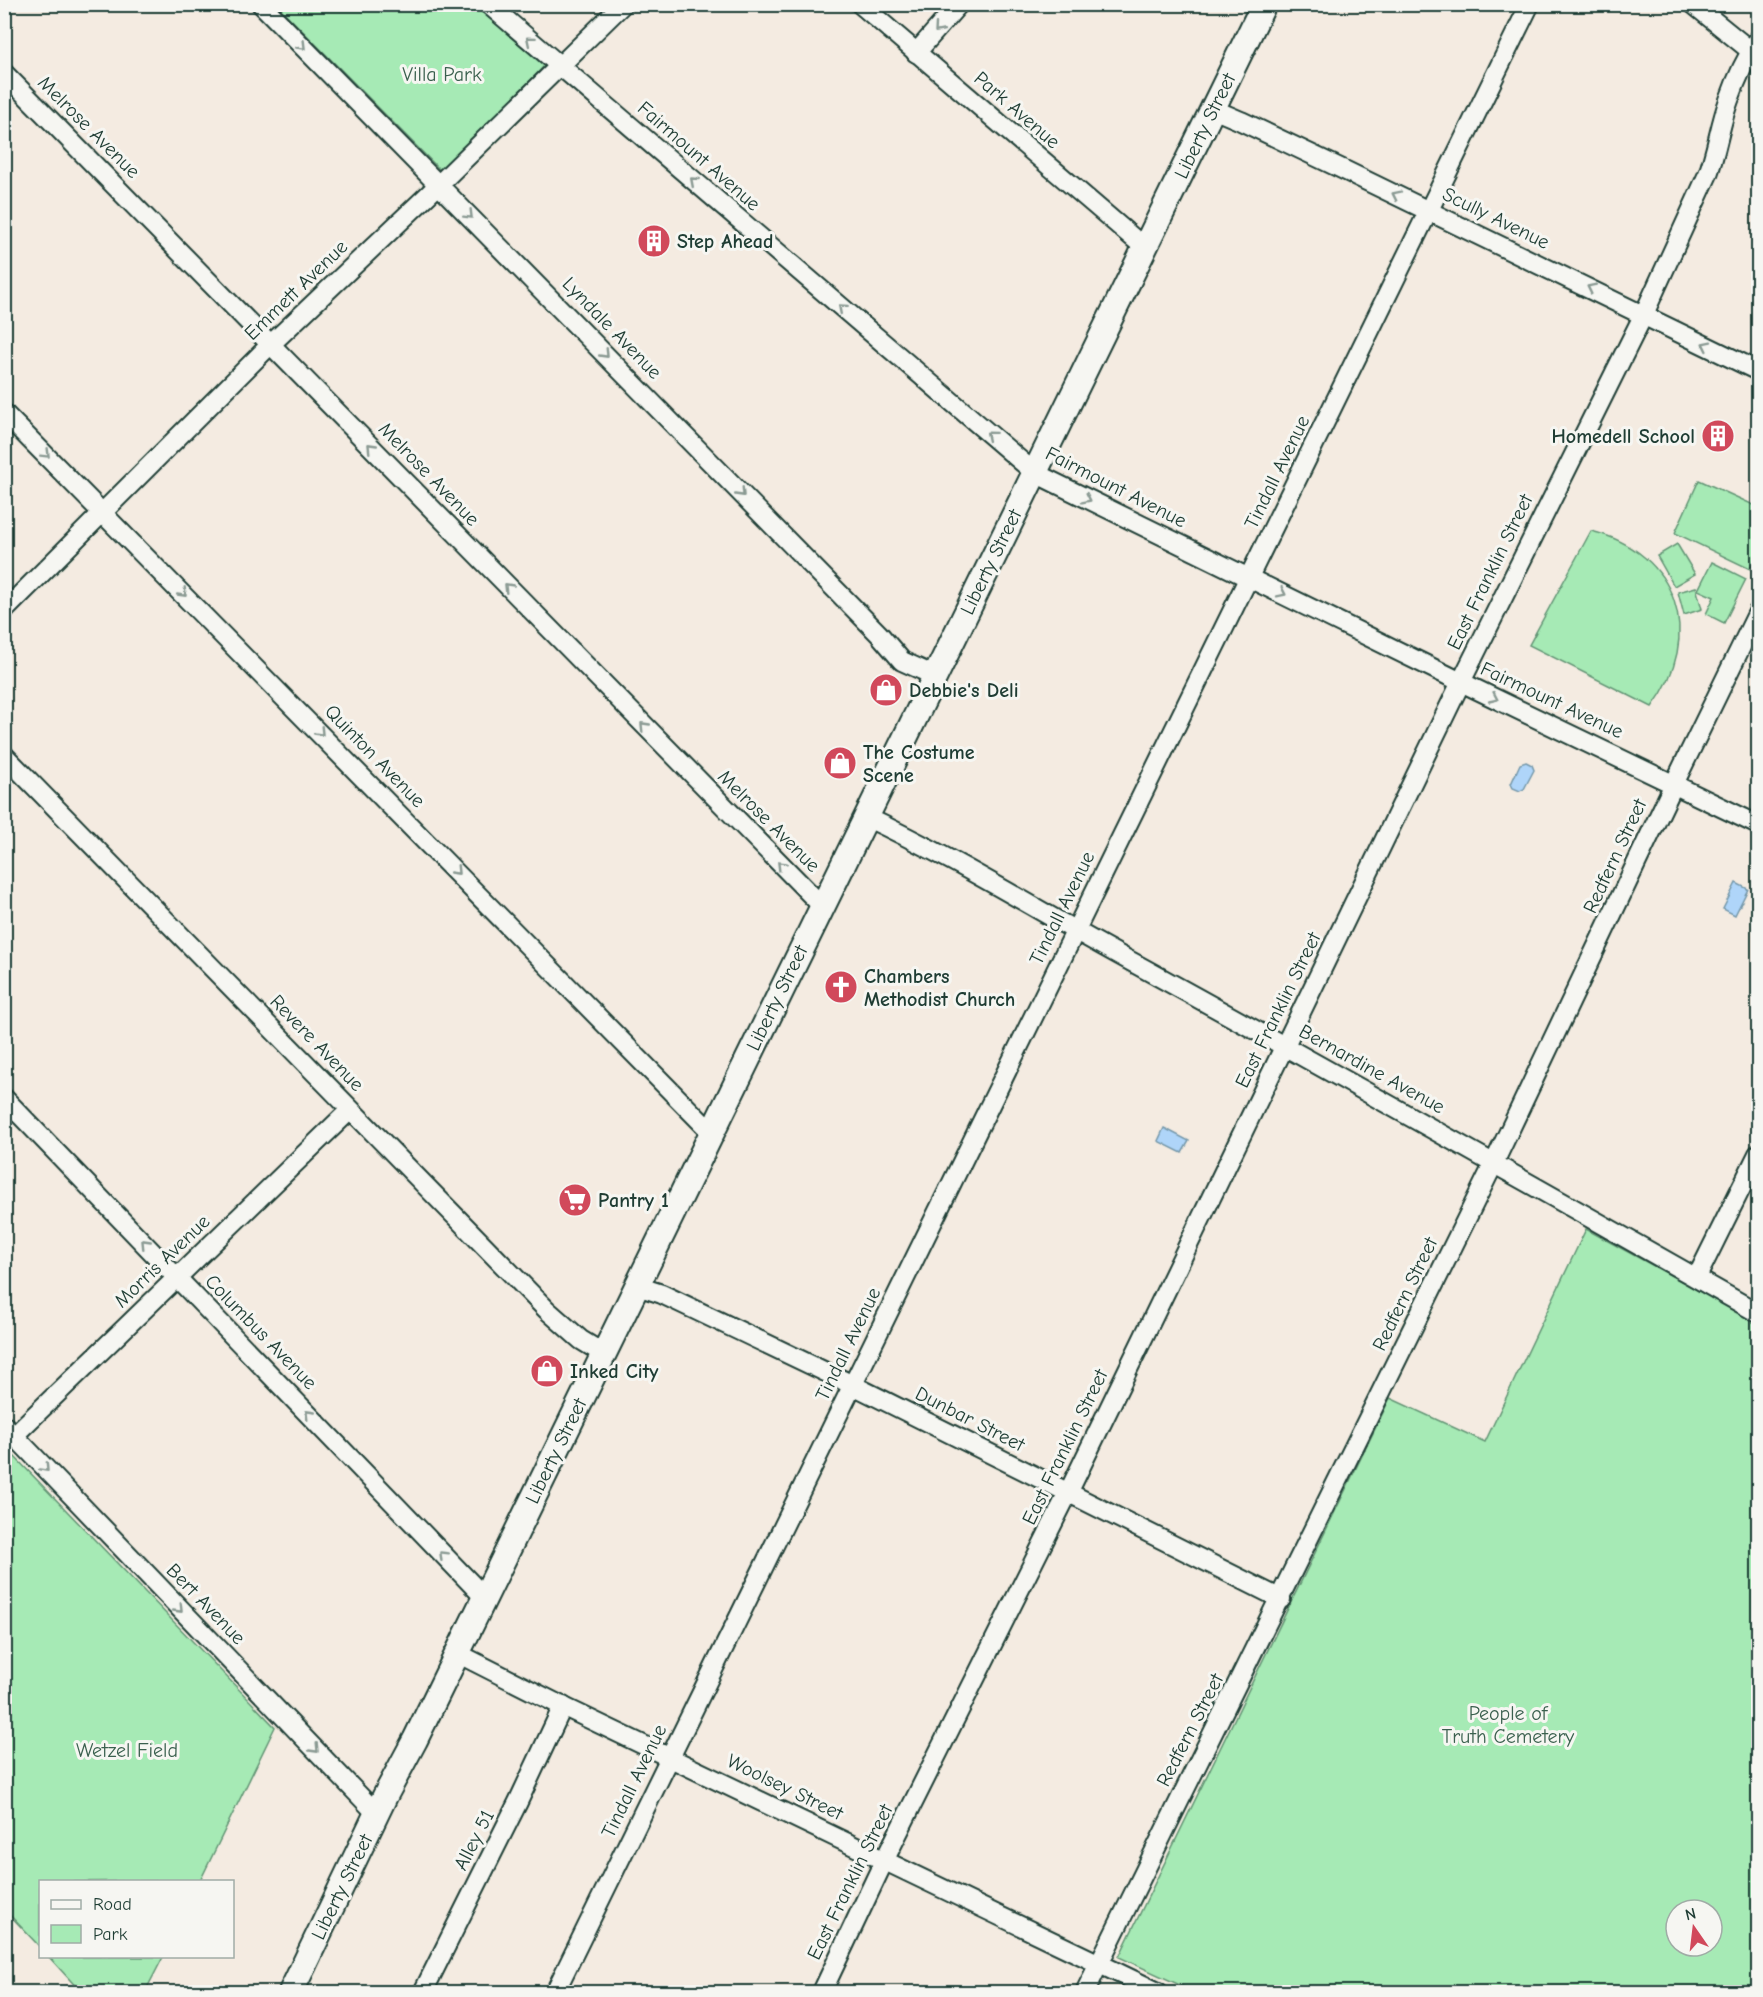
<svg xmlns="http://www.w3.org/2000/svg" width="1763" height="1997" font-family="'Comic Neue',sans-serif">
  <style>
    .green { fill: #a6eab5; stroke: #629474; stroke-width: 1.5; fill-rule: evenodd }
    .water { fill: #afd5f9; stroke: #7598aa; stroke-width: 1.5 }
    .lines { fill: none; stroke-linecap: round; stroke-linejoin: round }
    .street-casing { stroke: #1f3d34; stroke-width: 22 }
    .secondary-casing { stroke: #1f3d34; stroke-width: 28 }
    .street { stroke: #f6f6f2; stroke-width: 18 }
    .secondary { stroke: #f6f6f2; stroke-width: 24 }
    .oneway { stroke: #8a9a93 }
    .labels { text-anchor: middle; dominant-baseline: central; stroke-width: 6; stroke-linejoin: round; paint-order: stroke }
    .park-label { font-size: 20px; fill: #3a604e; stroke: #f6f6f2 }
    .street-label { font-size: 20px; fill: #1f3d34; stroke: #f6f6f2 }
    .poi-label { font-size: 20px; font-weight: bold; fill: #1f3d34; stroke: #f6f6f2; text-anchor: start }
  </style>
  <rect width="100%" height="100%" fill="#f4ebe1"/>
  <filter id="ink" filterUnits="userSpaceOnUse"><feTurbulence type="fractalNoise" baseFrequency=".0167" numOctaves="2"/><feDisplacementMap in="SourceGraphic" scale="12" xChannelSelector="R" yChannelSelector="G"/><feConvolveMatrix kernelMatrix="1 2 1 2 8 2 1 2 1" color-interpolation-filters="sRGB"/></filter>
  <g filter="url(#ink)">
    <g class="green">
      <path d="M277 5H474L545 65 443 173Z"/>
      <path d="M1699 480 1758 507V551L1750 569 1675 533Z"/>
      <path d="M1591 531C1678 552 1705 637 1652 707L1529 645Z"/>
      <path d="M1677 544 1695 574 1674 586 1657 556Z"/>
      <path d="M1712 562 1746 579 1724 623 1706 614 1714 597 1698 590Z"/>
      <path d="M1696 587 1702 609 1684 615 1678 592Z"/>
      <path d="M1586 1229 1758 1323V1992H1195L1119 1957 1390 1398 1485 1442ZM1676 1910H1712V1946H1676Z"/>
      <path d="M13 1455 275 1727 200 1881 40 1882V1947L5 1910 4 1463Z"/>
      <path d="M49 1957H163L145 1992H81Z"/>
    </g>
    <g class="water">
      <path d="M1526 762 1532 765 1534 770 1524 789 1520 791 1513 788 1511 784 1520 764Z"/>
      <path d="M1736 883 1748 889 1735 915 1723 909Z"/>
      <path d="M1164 1128 1189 1141 1182 1153 1158 1141Z"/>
    </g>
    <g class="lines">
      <g class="street-casing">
        <g id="street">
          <path d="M261 4 879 634 902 661 935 676"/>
          <path d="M488 4 1035 473 1461 682 1758 825"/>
          <path d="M860 4 1145 248"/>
          <path d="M1693 4 1751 51"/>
          <path d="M916 53 959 4"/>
          <path d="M4 73 822 906"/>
          <path d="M1213 109 1241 121 1340 168 1758 371"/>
          <path d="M4 413 712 1133"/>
          <path d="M4 611 270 345 428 195 623 4"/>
          <path d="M4 755 547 1310 581 1340 604 1354"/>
          <path d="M866 817C958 860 1043 914 1132 962 1342 1077 1550 1195 1758 1313"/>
          <path d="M4 1098 484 1597"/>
          <path d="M1697 1277 1758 1154"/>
          <path d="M637 1286 662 1294 853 1385 1281 1599"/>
          <path d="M4 1425 377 1814"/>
          <path d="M4 1445 350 1110"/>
          <path d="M457 1653 558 1704 1158 1992"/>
          <path d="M423 1992 518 1802 563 1706"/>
          <path d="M555 1992 1530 4"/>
          <path d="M822 1992 884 1861 1068 1493 1461 682 1644 314 1708 174C1717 150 1720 124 1729 100 1736 80 1746 58 1758 40"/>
          <path d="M1085 1992 1494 1163 1674 784 1758 612"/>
        </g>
      </g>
      <g class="secondary-casing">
        <path id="secondary" d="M291 1992 385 1796 415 1740 1264 4"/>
      </g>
      <use href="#street" class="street"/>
      <use href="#secondary" class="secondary"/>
    </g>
    <defs><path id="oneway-chevron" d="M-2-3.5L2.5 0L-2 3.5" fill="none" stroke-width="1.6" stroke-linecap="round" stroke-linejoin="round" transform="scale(1.5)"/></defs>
    <g class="oneway">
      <use href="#oneway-chevron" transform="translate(938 29) rotate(131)"/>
      <use href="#oneway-chevron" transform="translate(530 40) rotate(-140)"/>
      <use href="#oneway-chevron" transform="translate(302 46) rotate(45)"/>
      <use href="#oneway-chevron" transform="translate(694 181) rotate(-139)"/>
      <use href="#oneway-chevron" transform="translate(1396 195) rotate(-154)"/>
      <use href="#oneway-chevron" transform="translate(469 215) rotate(45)"/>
      <use href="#oneway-chevron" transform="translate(1591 288) rotate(-154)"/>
      <use href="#oneway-chevron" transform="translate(842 308) rotate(-139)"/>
      <use href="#oneway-chevron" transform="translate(1706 345) rotate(-154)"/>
      <use href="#oneway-chevron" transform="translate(605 354) rotate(46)"/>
      <use href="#oneway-chevron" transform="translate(990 435) rotate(-140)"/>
      <use href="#oneway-chevron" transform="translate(371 447) rotate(-134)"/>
      <use href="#oneway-chevron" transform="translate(46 454) rotate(45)"/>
      <use href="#oneway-chevron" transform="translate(741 493) rotate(46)"/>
      <use href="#oneway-chevron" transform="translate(1087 499) rotate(26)"/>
      <use href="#oneway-chevron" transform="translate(508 587) rotate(-134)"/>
      <use href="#oneway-chevron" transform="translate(183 593) rotate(46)"/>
      <use href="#oneway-chevron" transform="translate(1282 593) rotate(26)"/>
      <use href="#oneway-chevron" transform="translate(1494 698) rotate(25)"/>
      <use href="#oneway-chevron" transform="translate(644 726) rotate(-134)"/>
      <use href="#oneway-chevron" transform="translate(320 732) rotate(46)"/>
      <use href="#oneway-chevron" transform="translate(781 865) rotate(-135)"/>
      <use href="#oneway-chevron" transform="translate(456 871) rotate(46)"/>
      <use href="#oneway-chevron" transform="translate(145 1243) rotate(-134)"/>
      <use href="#oneway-chevron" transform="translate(309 1414) rotate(-134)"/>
      <use href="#oneway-chevron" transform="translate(45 1468) rotate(47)"/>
      <use href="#oneway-chevron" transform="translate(443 1555) rotate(-135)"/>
      <use href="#oneway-chevron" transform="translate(179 1609) rotate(46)"/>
      <use href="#oneway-chevron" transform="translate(315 1749) rotate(46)"/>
    </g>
  </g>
  <defs>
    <g id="building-disc" transform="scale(1.725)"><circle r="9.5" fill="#d1495b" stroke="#f6f6f2"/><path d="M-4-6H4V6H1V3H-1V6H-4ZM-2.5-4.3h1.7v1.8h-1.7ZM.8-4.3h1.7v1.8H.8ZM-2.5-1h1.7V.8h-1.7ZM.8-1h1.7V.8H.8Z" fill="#fff"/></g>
    <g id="shop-disc" transform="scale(1.725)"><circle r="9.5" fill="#d1495b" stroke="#f6f6f2"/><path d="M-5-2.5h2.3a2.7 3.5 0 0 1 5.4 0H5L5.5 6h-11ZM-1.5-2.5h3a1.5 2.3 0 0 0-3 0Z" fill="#fff"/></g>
    <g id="church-disc" transform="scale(1.725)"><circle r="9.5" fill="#d1495b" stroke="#f6f6f2"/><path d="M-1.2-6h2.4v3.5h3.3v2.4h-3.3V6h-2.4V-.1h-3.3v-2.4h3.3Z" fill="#fff"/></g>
    <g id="supermarket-disc" transform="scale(1.725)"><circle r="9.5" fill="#d1495b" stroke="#f6f6f2"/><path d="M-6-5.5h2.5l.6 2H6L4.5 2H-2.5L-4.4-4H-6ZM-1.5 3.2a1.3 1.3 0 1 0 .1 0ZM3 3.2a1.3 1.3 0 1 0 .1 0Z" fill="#fff"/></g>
  </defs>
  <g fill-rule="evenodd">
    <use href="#building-disc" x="654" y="241"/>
    <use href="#building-disc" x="1718" y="436"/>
    <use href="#shop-disc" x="886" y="690"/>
    <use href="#shop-disc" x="840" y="763"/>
    <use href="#church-disc" x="841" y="987"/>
    <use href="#supermarket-disc" x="575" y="1200"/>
    <use href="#shop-disc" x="547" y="1371"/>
  </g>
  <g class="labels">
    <g class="park-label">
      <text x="442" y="74">Villa Park</text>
      <text x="1508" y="1713">People of<tspan x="1508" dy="23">Truth Cemetery</tspan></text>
      <text x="127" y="1750">Wetzel Field</text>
    </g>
    <g class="street-label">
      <text transform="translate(1017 110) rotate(41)">Park Avenue</text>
      <text transform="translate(1205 126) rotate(-64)">Liberty Street</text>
      <text transform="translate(89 127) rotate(45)">Melrose Avenue</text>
      <text transform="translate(699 156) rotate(41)">Fairmount Avenue</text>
      <text transform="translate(1496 218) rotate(26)">Scully Avenue</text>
      <text transform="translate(296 290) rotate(-44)">Emmett Avenue</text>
      <text transform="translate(612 328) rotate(46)">Lyndale Avenue</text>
      <text transform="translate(1277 472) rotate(-64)">Tindall Avenue</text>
      <text transform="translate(429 474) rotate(46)">Melrose Avenue</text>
      <text transform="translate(1116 487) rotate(27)">Fairmount Avenue</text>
      <text transform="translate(991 562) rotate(-64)">Liberty Street</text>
      <text transform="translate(1490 572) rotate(-64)">East Franklin Street</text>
      <text transform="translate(1552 700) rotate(25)">Fairmount Avenue</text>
      <text transform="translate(375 756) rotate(46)">Quinton Avenue</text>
      <text transform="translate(769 821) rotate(45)">Melrose Avenue</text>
      <text transform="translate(1615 856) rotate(-65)">Redfern Street</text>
      <text transform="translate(1062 908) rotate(-64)">Tindall Avenue</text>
      <text transform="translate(777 998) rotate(-64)">Liberty Street</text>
      <text transform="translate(1278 1010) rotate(-64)">East Franklin Street</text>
      <text transform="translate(317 1043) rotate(46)">Revere Avenue</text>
      <text transform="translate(1372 1069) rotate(29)">Bernardine Avenue</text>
      <text transform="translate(162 1261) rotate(-44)">Morris Avenue</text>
      <text transform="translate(1405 1294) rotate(-64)">Redfern Street</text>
      <text transform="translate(261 1332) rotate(46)">Columbus Avenue</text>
      <text transform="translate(848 1344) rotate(-64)">Tindall Avenue</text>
      <text transform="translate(970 1419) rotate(27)">Dunbar Street</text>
      <text transform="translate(1065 1447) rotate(-64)">East Franklin Street</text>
      <text transform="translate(556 1451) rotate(-64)">Liberty Street</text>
      <text transform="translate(206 1604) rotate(46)">Bert Avenue</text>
      <text transform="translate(1190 1730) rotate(-63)">Redfern Street</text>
      <text transform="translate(634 1781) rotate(-64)">Tindall Avenue</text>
      <text transform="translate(785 1787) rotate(26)">Woolsey Street</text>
      <text transform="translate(474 1840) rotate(-63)">Alley 51</text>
      <text transform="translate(850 1882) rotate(-64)">East Franklin Street</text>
      <text transform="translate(342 1887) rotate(-64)">Liberty Street</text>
    </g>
    <g class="poi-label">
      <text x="677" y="241">Step Ahead</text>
      <text x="1695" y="436" text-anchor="end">Homedell School</text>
      <text x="909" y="690">Debbie's Deli</text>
      <text x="863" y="752">The Costume<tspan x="863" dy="23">Scene</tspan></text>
      <text x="864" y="976">Chambers<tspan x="864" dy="23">Methodist Church</tspan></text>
      <text x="598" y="1200">Pantry 1</text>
      <text x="570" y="1371">Inked City</text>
    </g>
  </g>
  <rect width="1763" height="1997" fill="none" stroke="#f6f6f2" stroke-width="24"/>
  <rect x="12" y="12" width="1739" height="1973" fill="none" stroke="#1f3d34" stroke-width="2" filter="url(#ink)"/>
  <rect x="39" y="1880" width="195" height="78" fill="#f6f6f2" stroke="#a0aca6" stroke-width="1.5"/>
  <rect x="51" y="1900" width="30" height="9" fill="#f6f6f2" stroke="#a0aca6" stroke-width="1.5"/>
  <text x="93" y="1910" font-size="18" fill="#1f3d34">Road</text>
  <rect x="51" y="1925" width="30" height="18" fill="#a6eab5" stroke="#a0aca6" stroke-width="1.5"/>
  <text x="93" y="1940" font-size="18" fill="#1f3d34">Park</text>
  <g transform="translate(1694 1928) rotate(346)"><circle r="28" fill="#f6f6f2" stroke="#a0aca6" stroke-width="1.5"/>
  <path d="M0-4.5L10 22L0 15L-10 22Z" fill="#d1495b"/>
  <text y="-9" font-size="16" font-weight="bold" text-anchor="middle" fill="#1f3d34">N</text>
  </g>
</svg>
